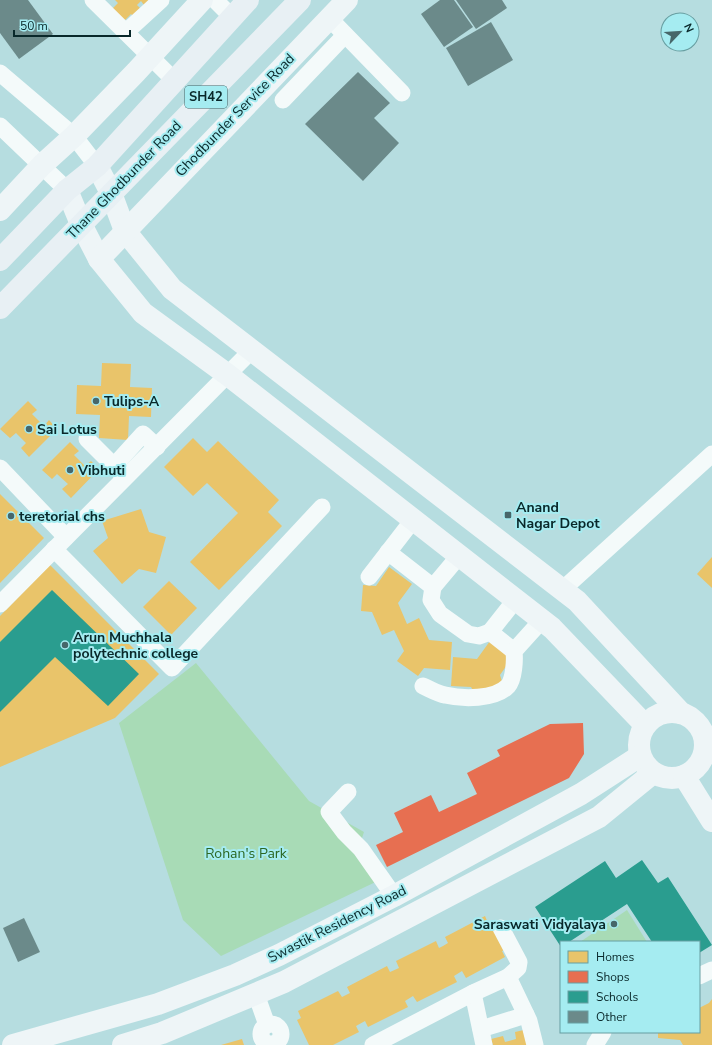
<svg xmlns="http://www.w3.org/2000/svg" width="712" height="1045" font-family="'Nunito Sans',sans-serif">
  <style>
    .green { fill: #a8dbb6 }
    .homes { fill: #e9c46a }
    .shops { fill: #e76f51 }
    .schools { fill: #2a9d8f }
    .building { fill: #6b8a8a }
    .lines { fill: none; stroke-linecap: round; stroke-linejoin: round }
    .street { stroke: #f4fafa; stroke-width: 17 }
    .secondary { stroke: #eef5f7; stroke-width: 22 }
    .primary { stroke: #e8f0f4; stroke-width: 22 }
    .poi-dot { fill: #46676a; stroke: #a5ecf1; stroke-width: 1.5 }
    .labels { text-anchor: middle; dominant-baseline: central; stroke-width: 4; stroke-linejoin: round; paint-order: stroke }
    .shield { fill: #a5ecf1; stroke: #386366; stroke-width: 1 }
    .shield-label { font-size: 13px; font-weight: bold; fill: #09282a }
    .street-label { font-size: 14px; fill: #09282a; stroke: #a5ecf1 }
    .poi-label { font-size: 14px; font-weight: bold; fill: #09282a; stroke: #a5ecf1; text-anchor: start }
    .park-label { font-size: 14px; fill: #2c6723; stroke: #a5ecf1 }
  </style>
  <rect width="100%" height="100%" fill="#b6dde0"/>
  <g class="green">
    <path d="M196 663 309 801 364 832 359 847 386 877 221 956 183 920 119 723Z"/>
    <path d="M627 910 647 942H580Z"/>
  </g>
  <g class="homes">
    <path d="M115 0H149L144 5 141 1 137 5 141 9 133 16 131 14 124 21 112 9 118 3Z"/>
    <path d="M102 363 131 364 130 387 152 388 151 417 129 416 128 440 99 438 100 415 76 414 77 385 101 386Z"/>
    <path d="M28 401 37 410 32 414 44 426 49 420 57 429 29 457 21 448 26 443 16 433 10 438 0 429Z"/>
    <path d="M193 438 207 452 218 441 279 500 268 512 282 526 219 590 190 562 238 513 207 483 193 496 164 467Z"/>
    <path d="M70 442 79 451 74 455 85 466 91 461 99 469 71 498 62 489 68 484 57 474 52 479 42 470Z"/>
    <path d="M0 494 44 538 0 583Z"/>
    <path d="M141 509 149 532 166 537 156 573 139 569 122 584 93 551 108 538 102 521Z"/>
    <path d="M712 557V588L697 574Z"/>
    <path d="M50 565 159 674 115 718 0 767V616Z"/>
    <path d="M389 567 412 584 398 603 407 624 419 618 429 640 452 642 450 670 424 668 418 676 397 661 404 651 394 630 382 635 372 612 361 611 363 585 376 586Z"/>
    <path d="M169 581 197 608 171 635 143 607Z"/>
    <path d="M490 641 513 656 500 675 504 688 476 696 471 687 451 686 453 657 477 659Z"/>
    <path d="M485 916 488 923 492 921 507 949 502 951 505 957 466 978 462 971 454 976 457 982 417 1002 413 996 405 1001 408 1007 368 1027 365 1021 356 1026 359 1032 333 1045H309L297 1020 301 1018 298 1011 338 991 342 997 350 993 347 987 387 966 390 972 399 968 396 961 436 941 439 948 443 946 448 943 445 937Z"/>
    <path d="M712 999V1045H683L680 1040 658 1038V1032H699V1008L709 1003Z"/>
    <path d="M528 1029 533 1045H493L491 1039 503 1036 505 1042 516 1039 515 1032Z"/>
    <path d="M242 1039 244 1045H221Z"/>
  </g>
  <path class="shops" d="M583 723 584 754 569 778 387 867 376 845 403 832 394 813 431 795 439 812 477 794 467 773 500 756 497 750 550 724Z"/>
  <g class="schools">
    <path d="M52 590 139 674 108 706 55 657 0 712V642Z"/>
    <path d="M642 860 658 883 668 877 712 945 699 953V942H652L627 904 569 942H561V947L535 907 605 861 616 878Z"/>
  </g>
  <g class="building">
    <path d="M0 0H28L53 34 19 59 0 33Z"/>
    <path d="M440 0H454L473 27 444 47 421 14Z"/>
    <path d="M456 0H502L507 8 476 29Z"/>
    <path d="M491 22 513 60 468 86 446 48Z"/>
    <path d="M358 72 390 103 374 118 399 143 363 181 305 124Z"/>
    <path d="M24 918 40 952 18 962 3 928Z"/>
  </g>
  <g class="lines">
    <g class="street">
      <path d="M93 0 175 81"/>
      <path d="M215 0 232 17"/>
      <path d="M329 18 402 93"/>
      <path d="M126 32 161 0"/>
      <path d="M0 73 74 136 97 166"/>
      <path d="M283 100 345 35"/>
      <path d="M0 126 67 190"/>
      <path d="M87 439 121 473"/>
      <path d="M114 466 143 434 157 447"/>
      <path d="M0 468 66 537"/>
      <path d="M54 549 172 668 322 507"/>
      <path d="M388 552 433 587 431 600 440 614 468 634 479 636 490 632 514 651"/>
      <path d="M369 577 413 520"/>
      <path d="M433 587 459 556"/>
      <path d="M562 590 712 454"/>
      <path d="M0 604 253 349"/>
      <path d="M490 632 516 599"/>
      <path d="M423 686C430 689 438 694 445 695 462 699 495 700 508 686 514 679 515 660 514 651L542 620"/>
      <path d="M706 750 712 749"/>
      <path d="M348 792 329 812 344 832 361 849 394 896"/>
      <path d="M699 976 712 970"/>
      <path d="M508 977 529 1021 535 1045"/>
      <path d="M473 993 484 1045"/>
      <path d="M256 994 267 1025"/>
      <circle cx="271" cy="1034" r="10"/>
      <path d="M481 1029 526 1015"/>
      <path d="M373 1045 473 993 508 977 518 968 519 962 501 928"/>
      <path d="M595 1045 603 1032"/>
    </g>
    <g class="secondary">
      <path d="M97 166 111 193 125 231 172 289 577 601 681 713"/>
      <path d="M67 190 81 224 99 259 143 313 228 375 552 628 645 725"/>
      <path d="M0 210 42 165 74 136 136 72 202 0"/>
      <path d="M99 259 347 0"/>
      <circle cx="672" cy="745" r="33"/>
      <path d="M684 776 712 821"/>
      <path d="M13 1045 158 1004 235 975 279 955 394 896 581 794 640 756"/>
      <path d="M123 1045 162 1033 284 982 599 817 653 773"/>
    </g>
    <g class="primary">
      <path d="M0 260 67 190 97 166 248 0"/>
      <path d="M0 308 300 0"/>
    </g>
  </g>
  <g class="poi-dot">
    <circle cx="96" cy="401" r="4"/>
    <circle cx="29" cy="429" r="4"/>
    <circle cx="70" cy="470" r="4"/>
    <rect x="504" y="511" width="8" height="8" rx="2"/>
    <circle cx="11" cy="516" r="4"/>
    <circle cx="65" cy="645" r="4"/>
    <circle cx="614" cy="924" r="4"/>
  </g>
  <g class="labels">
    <rect class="shield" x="185" y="86" width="42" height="22" rx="3"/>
    <g class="shield-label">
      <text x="206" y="97">SH42</text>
    </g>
    <g class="street-label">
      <text transform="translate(235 115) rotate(-46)">Ghodbunder Service Road</text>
      <text transform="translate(124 180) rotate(-46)">Thane Ghodbunder Road</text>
      <text transform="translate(337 924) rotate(-27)">Swastik Residency Road</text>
    </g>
    <g class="poi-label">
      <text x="104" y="401">Tulips-A</text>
      <text x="37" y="429">Sai Lotus</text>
      <text x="78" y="470">Vibhuti</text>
      <text x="516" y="507">Anand<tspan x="516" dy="16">Nagar Depot</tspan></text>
      <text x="19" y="516">teretorial chs</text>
      <text x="73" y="637">Arun Muchhala<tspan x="73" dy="16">polytechnic college</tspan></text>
      <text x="606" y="924" text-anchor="end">Saraswati Vidyalaya</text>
    </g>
    <g class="park-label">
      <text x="246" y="853">Rohan's Park</text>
    </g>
  </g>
  <rect x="560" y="941" width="140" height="92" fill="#a5ecf1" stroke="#679ea1"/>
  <rect x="568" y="951" width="20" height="12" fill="#e9c46a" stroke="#679ea1"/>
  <text x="596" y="961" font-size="12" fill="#09282a">Homes</text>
  <rect x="568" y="971" width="20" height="12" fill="#e76f51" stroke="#679ea1"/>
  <text x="596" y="981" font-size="12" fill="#09282a">Shops</text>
  <rect x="568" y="991" width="20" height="12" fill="#2a9d8f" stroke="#679ea1"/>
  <text x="596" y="1001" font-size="12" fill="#09282a">Schools</text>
  <rect x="568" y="1011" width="20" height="12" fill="#6b8a8a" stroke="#679ea1"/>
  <text x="596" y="1021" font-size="12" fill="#09282a">Other</text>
  <g transform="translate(680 32) rotate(65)"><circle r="19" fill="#a5ecf1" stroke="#679ea1"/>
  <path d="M0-3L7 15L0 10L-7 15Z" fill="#46676a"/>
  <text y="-6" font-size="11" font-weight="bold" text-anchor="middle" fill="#09282a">N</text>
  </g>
  <path d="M14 30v6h116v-6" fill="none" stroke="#09282a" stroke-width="2"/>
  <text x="20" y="30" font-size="12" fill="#09282a" stroke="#a5ecf1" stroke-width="3" paint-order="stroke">50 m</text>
</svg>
